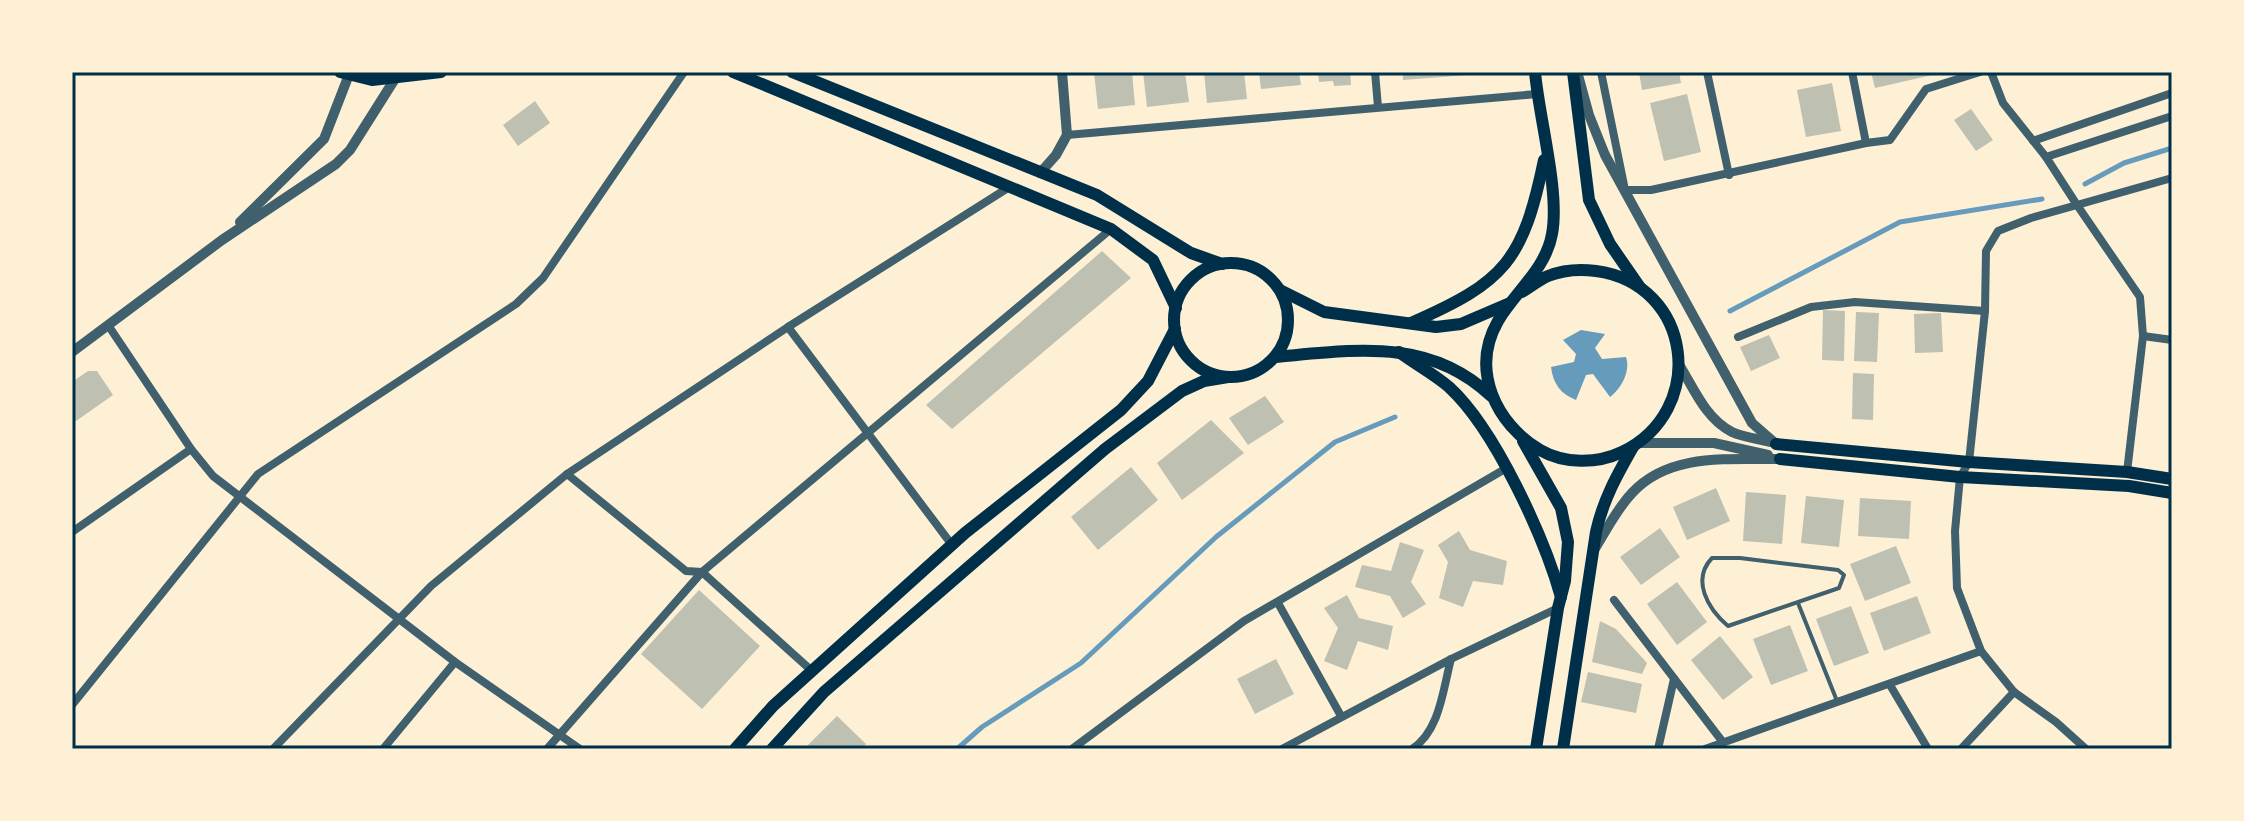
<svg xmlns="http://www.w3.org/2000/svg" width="2244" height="821" font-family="'Open Sans',sans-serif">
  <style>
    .water { fill: #669bbc }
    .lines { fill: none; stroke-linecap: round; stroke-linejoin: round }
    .stream { stroke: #669bbc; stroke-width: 5 }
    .building { fill: #bec0b2 }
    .service { stroke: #3f606c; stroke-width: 4 }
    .minor { stroke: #3f606c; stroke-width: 8 }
    .tertiary { stroke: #3f606c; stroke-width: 10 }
    .secondary { stroke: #003049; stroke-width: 12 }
    .primary { stroke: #003049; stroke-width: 12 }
    .neatline { fill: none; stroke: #003049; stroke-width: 3 }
  </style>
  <rect width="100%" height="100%" fill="#fdf0d5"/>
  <path class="water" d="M1581 330 1605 334 1595 348 1602 359 1626 357C1631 371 1621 389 1610 397L1593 374 1586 375 1576 400C1561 394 1553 384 1551 367L1574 362 1576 354 1563 340Z"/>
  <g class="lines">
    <g class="stream">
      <path d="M2085 184 2124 163 2172 148"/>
      <path d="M1730 311 1900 222 2042 199"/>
      <path d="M957 749 982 727 1081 663 1216 537 1335 442 1395 417"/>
    </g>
  </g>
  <g class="building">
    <path d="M1094 72H1132L1135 105 1098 109Z"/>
    <path d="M1143 72H1185L1189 102 1147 107Z"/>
    <path d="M1204 72H1244L1247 99 1207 103Z"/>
    <path d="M1259 72H1299L1301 85 1261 89Z"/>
    <path d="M1318 72H1350L1351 85 1334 86 1333 81 1319 82Z"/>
    <path d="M1403 72H1481V74L1403 80Z"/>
    <path d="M1639 72H1679L1681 83 1642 90Z"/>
    <path d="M1871 72H1941V73L1875 88Z"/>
    <path d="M1832 83 1841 131 1806 137 1797 90Z"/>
    <path d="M1687 94 1701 152 1664 161 1650 103Z"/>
    <path d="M535 101 550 123 518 146 503 125Z"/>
    <path d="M1971 109 1993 140 1976 151 1954 120Z"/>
    <path d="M1102 251 1131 278 952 429 926 405Z"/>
    <path d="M1823 310 1845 311 1844 361 1822 360Z"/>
    <path d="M1856 312 1879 313 1877 362 1854 361Z"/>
    <path d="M1941 313 1943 352 1915 353 1914 314Z"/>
    <path d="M1769 335 1780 358 1751 371 1740 347Z"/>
    <path d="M88 371H97L113 395 76 421 72 416V382Z"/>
    <path d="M1853 373 1874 374 1873 420 1852 419Z"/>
    <path d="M1265 396 1284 422 1248 445 1229 418Z"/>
    <path d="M1211 420 1244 453 1182 500 1157 463Z"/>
    <path d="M1131 467 1158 500 1098 550 1071 517Z"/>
    <path d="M1716 488 1730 521 1687 540 1673 507Z"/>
    <path d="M1746 492 1786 495 1782 544 1743 541Z"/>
    <path d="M1806 496 1844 500 1839 547 1801 543Z"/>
    <path d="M1860 498 1911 501 1909 539 1858 536Z"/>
    <path d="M1660 528 1680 557 1641 585 1620 557Z"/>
    <path d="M1459 531 1470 550 1507 561 1503 585 1473 581 1463 607 1439 598 1448 562 1438 545Z"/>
    <path d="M1400 542 1424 550 1411 582 1426 604 1403 618 1390 596 1355 587 1362 565 1391 571Z"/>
    <path d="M1896 546 1911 583 1865 601 1850 564Z"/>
    <path d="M1677 582 1707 622 1677 645 1647 604Z"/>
    <path d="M699 590 760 646 702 709 641 654Z"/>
    <path d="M1347 595 1359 618 1393 626 1388 650 1358 641 1347 670 1324 661 1338 628 1324 608Z"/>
    <path d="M1917 596 1931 633 1884 651 1870 613Z"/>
    <path d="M1851 606 1869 653 1834 666 1816 619Z"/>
    <path d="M1600 621 1616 629 1647 663 1642 674 1592 662Z"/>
    <path d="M1790 625 1808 671 1771 685 1753 639Z"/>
    <path d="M1720 636 1753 677 1723 700 1691 660Z"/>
    <path d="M1276 659 1294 694 1255 714 1237 679Z"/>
    <path d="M1588 672 1642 684 1636 713 1581 702Z"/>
    <path d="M837 716 866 744 861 749H804Z"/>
  </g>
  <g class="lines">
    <g class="service">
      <path d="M1712 558H1740L1838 570 1844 575 1839 588 1728 626C1708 609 1691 580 1712 558Z"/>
      <path d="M1798 603 1837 701"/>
    </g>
    <g class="minor">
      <path d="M1375 72 1378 107"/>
      <path d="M1601 72 1625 190H1651L1866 143 1890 140 1926 89 1980 72"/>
      <path d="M1707 72 1729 175"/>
      <path d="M1852 72 1866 143"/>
      <path d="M1991 72 2003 103 2046 157 2077 205 2172 178"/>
      <path d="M1067 135 1537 94"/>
      <path d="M2033 141 2172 93"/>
      <path d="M2046 157 2172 116"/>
      <path d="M108 325 191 449 213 476 455 662 580 749"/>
      <path d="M788 327 952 545"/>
      <path d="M2143 336 2172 340"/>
      <path d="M1738 337 1811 307 1855 302 1985 311"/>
      <path d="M567 474 686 571 702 572 812 671"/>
      <path d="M72 532 191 449"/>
      <path d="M1614 600 1722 741"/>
      <path d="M1278 603 1341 716"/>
      <path d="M1890 685 1928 749"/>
      <path d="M72 705 258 474 516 304 543 278 684 72"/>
      <path d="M273 749 431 586 567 474 788 327 1011 186"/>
      <path d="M383 749 455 662"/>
      <path d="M547 749 702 572 1111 229"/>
      <path d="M1072 749 1244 621 1505 469"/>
      <path d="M1282 749 1451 659 1558 608"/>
      <path d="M1412 749C1440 731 1443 689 1451 659"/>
      <path d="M1658 749 1674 679"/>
      <path d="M1705 749 1981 651"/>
      <path d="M1961 749 2014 692"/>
      <path d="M2086 749 2056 722 2014 692 1981 651 1957 588 1955 531 1960 477 1969 462 1985 311 1986 251 1998 231 2031 218 2077 205 2140 297 2143 336 2127 472"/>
    </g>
    <g class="tertiary">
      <path d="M1578 75 1589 115 1605 155 1752 423 1776 444"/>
      <path d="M1040 173 1056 155 1067 135 1062 72"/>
      <path d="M240 222 324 139 350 72"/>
      <path d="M72 352 222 240 336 164 350 150 398 74"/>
      <path d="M1680 366C1694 389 1706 419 1732 432 1743 437 1758 439 1770 442"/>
      <path d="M1639 443H1714L1768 455"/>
      <path d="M1594 550C1606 531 1616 510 1632 493 1670 452 1730 460 1780 459"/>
    </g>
    <g class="secondary">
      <path d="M340 72 372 80 441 72"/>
      <path d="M733 72 1111 229 1153 260 1176 308"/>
      <path d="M792 72 1097 195 1191 253 1222 264"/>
      <path d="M1776 444 1969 462 2127 472 2172 479"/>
      <path d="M1780 459 1960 477 2129 486 2172 493"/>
    </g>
    <g class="primary">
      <path d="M1573 72 1589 200 1610 244 1639 286"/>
      <circle cx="1231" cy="320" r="57"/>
      <path d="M1280 290 1324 312 1436 327 1461 324 1510 303"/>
      <path d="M1522 292C1530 287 1539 280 1548 276 1563 270 1581 269 1596 271 1693 284 1708 411 1622 452 1597 464 1564 464 1540 450 1496 424 1470 370 1498 321 1515 292 1546 269 1552 234 1560 192 1539 118 1535 72"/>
      <path d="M1411 323C1505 282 1523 261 1544 160"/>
      <path d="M1399 352C1415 364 1434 374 1449 387 1495 429 1544 537 1561 597"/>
      <path d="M1275 357C1354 350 1429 337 1491 396"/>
      <path d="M1523 441 1561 508 1568 542 1565 581 1558 608 1536 749"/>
      <path d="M735 749 773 706 965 533 1121 410 1148 381 1175 329"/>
      <path d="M772 749 824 692 1105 449 1182 391 1204 381 1228 377"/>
      <path d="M1563 749 1596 532C1603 500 1617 475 1633 447"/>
    </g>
  </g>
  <rect width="2244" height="821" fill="none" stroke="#fdf0d5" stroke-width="148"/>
  <rect x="74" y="74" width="2096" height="673" class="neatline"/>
</svg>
